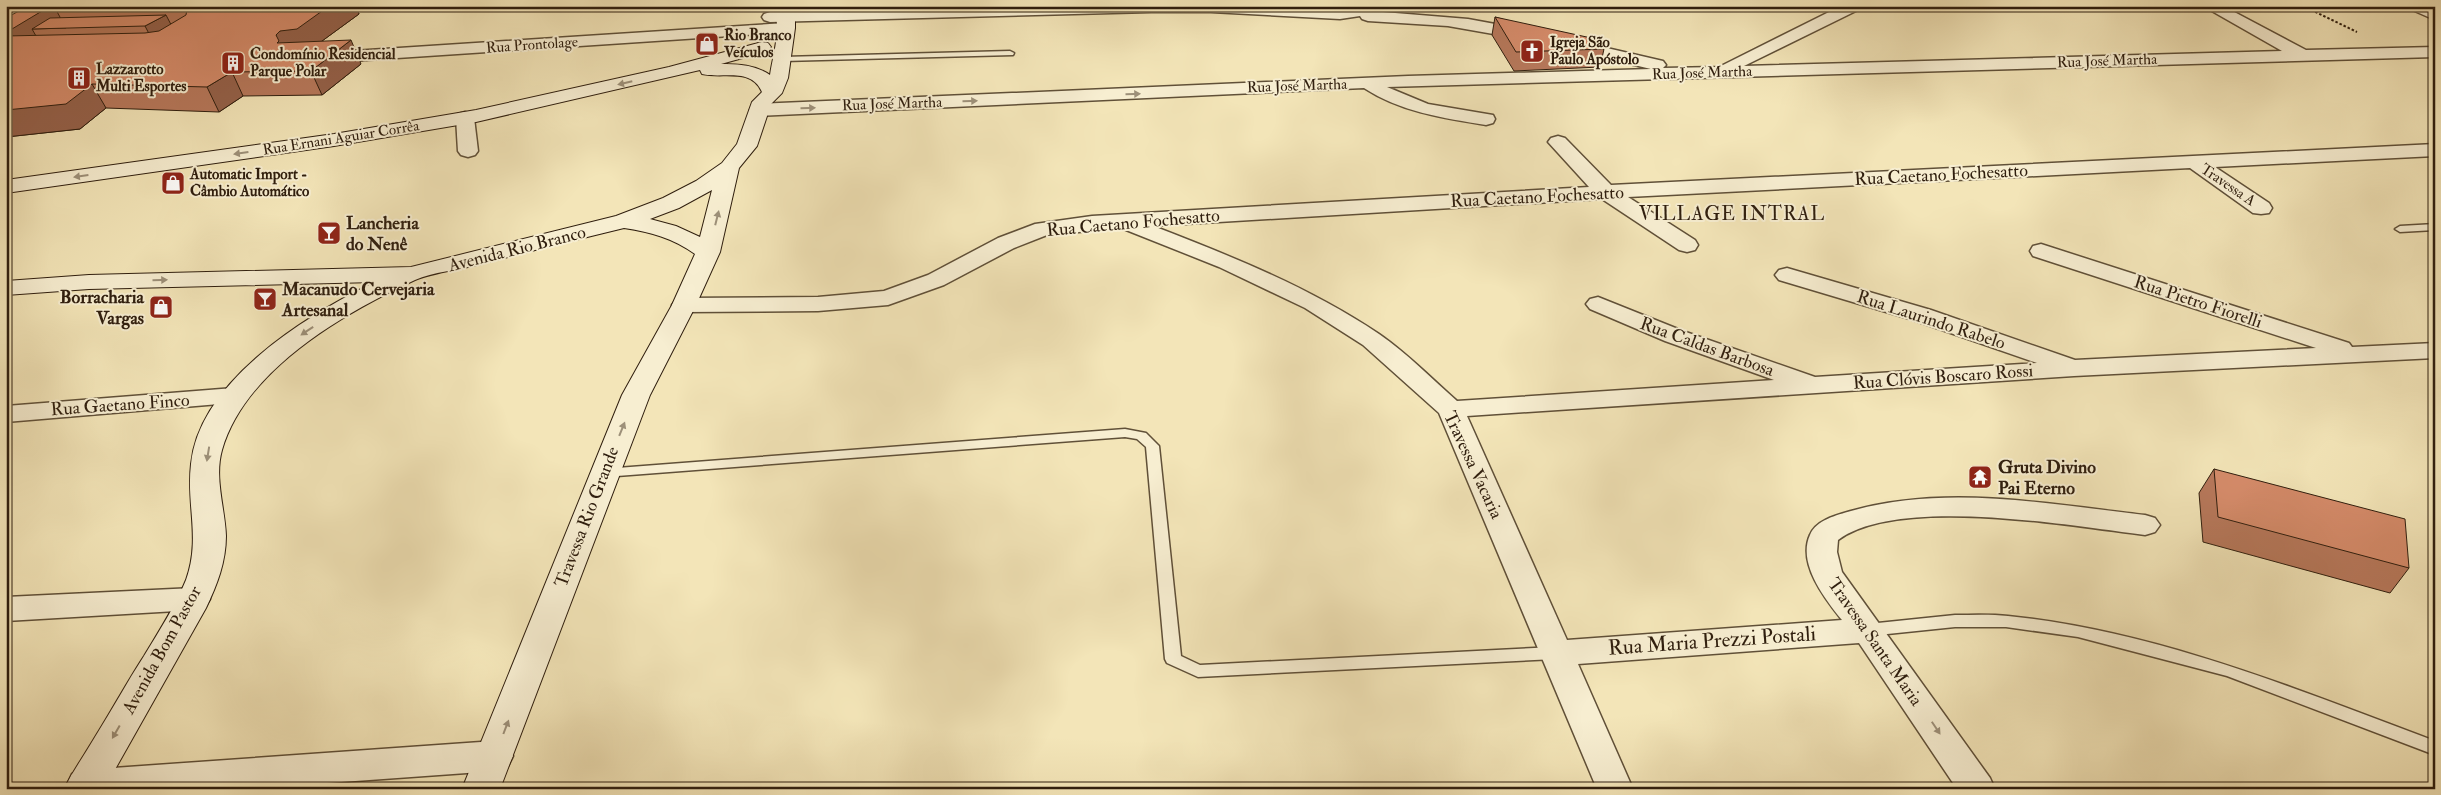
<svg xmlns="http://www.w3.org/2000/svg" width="2441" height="795" font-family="'IM FELL Double Pica',serif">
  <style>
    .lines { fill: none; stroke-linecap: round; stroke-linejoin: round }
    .lane-casing { stroke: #605038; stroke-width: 3 }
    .street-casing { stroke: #605038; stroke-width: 3 }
    .secondary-casing { stroke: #2f1e0e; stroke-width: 2 }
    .path { stroke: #2f1e0e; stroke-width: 2; stroke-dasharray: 2.5 2; stroke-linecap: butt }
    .lane { fill: #f7eed1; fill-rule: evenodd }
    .street { fill: #f7eed1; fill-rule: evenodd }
    .secondary { fill: #f7eed1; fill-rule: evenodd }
    .wall { fill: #b7785b; stroke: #2f1e0e }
    .shaded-wall { fill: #95614a; stroke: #2f1e0e }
    .building { fill: #d58b6a; stroke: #2f1e0e }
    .oneway { fill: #9d9079 }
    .labels { text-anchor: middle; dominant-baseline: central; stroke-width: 4; stroke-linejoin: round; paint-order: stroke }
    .far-poi-label { font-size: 15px; font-weight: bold; fill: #2f1e0e; stroke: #f7eed1; text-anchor: start }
    .far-street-label { font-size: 15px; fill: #2f1e0e; stroke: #f7eed1 }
    .street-label { font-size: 18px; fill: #2f1e0e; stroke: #f7eed1 }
    .poi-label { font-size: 18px; font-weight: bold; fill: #2f1e0e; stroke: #f7eed1; text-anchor: start }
    .neighbourhood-label { font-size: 19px; letter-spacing: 1px; fill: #2f1e0e; stroke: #f7eed1 }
    .near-street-label { font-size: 21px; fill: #2f1e0e; stroke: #f7eed1 }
  </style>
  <rect width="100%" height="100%" fill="#f3e5b8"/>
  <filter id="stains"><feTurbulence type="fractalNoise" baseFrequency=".004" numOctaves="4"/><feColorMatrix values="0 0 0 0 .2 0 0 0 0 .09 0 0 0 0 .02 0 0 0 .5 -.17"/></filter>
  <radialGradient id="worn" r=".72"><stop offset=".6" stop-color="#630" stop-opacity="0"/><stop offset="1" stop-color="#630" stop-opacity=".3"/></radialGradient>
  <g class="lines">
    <g class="lane-casing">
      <g id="lane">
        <path d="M1010 51 1014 53 1013 55 783 61 779 59 783 57Z"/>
        <path d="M2435 224V230L2400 232 2395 229 2400 226Z"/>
        <path d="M1125 429 1146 433 1159 446 1181 656 1200 665 1555 647 1561 649 1563 653 1561 657 1555 659 1198 677 1167 663 1165 659 1146 447 1137 439 1125 437 604 477 597 473 604 469Z"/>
        <path d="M1955 615C1972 615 1991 614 2008 616 2156 631 2296 689 2435 741V755L2227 676 2078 637 2006 627H1955L1868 636 1863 634 1860 630 1863 626 1868 624Z"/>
      </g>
    </g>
    <g class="street-casing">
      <g id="street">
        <path d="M995 6H1286L1340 9 1358 6H1397L1395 9 1383 12 1468 19 1528 30 1534 31 1536 35 1534 39 1528 40 1448 26 1368 21 1362 19 1360 16 1340 19 1211 12H1151L770 22 764 20 762 17 764 14 770 12Z"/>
        <path d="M1841 6H1862L1860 9 1744 66 2282 51 2203 6H2223L2306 50 2435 47V57L1387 87 1428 104 1493 115 1495 119 1493 123 1486 125C1443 118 1401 112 1364 88L759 116 752 114 750 110 752 106 759 104 1408 76 1651 69 1562 48 1560 44 1562 40 1568 39 1663 61 1666 65 1663 68 1719 67Z"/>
        <path d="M2408 6H2429L2435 9V20L2410 9Z"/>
        <path d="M786 23 792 24 794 28 792 32 322 63 316 62 313 58 316 54 322 53Z"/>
        <path d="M465 112 472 114 474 118 478 151 475 155 468 157 461 155 458 151 456 118 458 114Z"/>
        <path d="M1558 136 1565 138 1611 185 2435 144V156L2215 167 2269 203 2272 208 2269 213 2261 214 2253 213 2190 168 1628 197 1695 240 1698 245 1695 250 1687 252 1679 250 1602 199 1153 226C1231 256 1309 287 1379 334 1407 353 1432 379 1457 401L1774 380 1665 341 1590 309 1586 304 1590 299 1598 297 1683 331 1815 377 2037 363 1913 320 1779 280 1775 275 1779 270 1787 268 1931 310 2075 360 2316 348 2033 256 2030 251 2033 246 2041 244 2349 343 2352 347 2435 343V358L2074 376 1467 416 1567 640 1842 620C1825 599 1797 563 1810 535 1816 520 1837 515 1851 511 1946 484 2049 504 2145 515L2155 518 2160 525 2155 532 2145 535C2071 526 1898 495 1838 540L1837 552 1842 572 1990 778 1995 789H1957L1859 643 1578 664 1633 789H1597L1439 413 1363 345 1305 308 1219 267 1121 228 1047 235 1014 248 944 285 888 305 818 311 684 312 676 310 672 305 676 300 684 298 818 297 884 291 928 275 998 238 1035 224 1092 216 1589 187 1548 142 1551 138Z"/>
        <path d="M234 388 243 390 247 396 243 402 6 422V406Z"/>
        <path d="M194 588 205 591 210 599 205 607 194 610 6 621V597Z"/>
        <path d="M495 741 508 746 513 756 508 766 495 771 244 789H69L67 785 72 774 85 770Z"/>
      </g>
    </g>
    <g class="secondary-casing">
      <path id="secondary" d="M772 6H789L795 16V28L788 78 782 93 771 104 757 146 739 168 720 252 696 305 650 395 500 789H462L622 395 672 305 695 254C673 238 650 232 624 228 575 240 526 252 477 265 458 270 433 272 415 280 344 313 245 370 222 450 214 478 225 508 226 536 226 562 217 585 206 608L104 789H64C73 771 85 754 95 737 112 710 127 682 144 656 159 631 175 607 186 580 201 538 186 505 191 464 199 381 307 315 375 282L89 289 6 295V281L89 275 411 267 616 216 663 198 696 181 722 163 737 144 752 102 762 92C751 67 723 79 702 74L700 70 476 122 334 146 6 193V180L334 134 476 110 669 67 762 42 768 43 771 47 768 51 721 64C738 64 756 65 770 75 773 54 783 26 772 6ZM712 190 700 237 676 226 650 219 679 208Z"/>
    </g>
    <path class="path" d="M2303 6 2357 32"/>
    <use href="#lane" class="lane"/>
    <use href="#street" class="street"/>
    <use href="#secondary" class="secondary"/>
  </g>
  <g class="wall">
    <path d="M28 6H356L359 14 322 41 361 64 322 95 243 96 219 112 106 108 80 129 6 137Z"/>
    <path d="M1495 17 1604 49 1600 67 1514 71 1492 35Z"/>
    <path d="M2214 469 2409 568 2390 593 2203 542 2199 493Z"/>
  </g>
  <g class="shaded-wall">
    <path d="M329 6H356L359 14 307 52 277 43 276 35 280 31Z"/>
    <path d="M55 8 66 28 32 29 40 43 6 54V29L42 11Z"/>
    <path d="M166 15 178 38 157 49 145 26Z"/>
    <path d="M351 40 361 64 322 95 311 71Z"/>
    <path d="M232 72 243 96 219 112 207 87Z"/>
    <path d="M92 84 106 108 80 129 6 137V110Z"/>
  </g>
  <g class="building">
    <path d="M28 6H329L297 29 280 31 276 35 279 41 277 43 351 40 311 71 232 72 207 87 92 84 66 104 6 110V36L145 33 159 31 186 15 187 9 185 7 55 8 42 11 12 29H6V18Z"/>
    <path d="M166 15 145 26 32 29 50 18Z"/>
    <path d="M1495 17 1605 41 1604 49 1516 52Z"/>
    <path d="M2214 469 2405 519 2409 568 2218 517Z"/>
  </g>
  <defs><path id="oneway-solid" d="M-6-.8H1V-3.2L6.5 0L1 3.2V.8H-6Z" transform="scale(1.25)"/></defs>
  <g class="oneway">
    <use href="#oneway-solid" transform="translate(625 83) rotate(167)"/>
    <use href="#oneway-solid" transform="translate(1133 94) rotate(-2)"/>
    <use href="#oneway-solid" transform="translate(970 101) rotate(-2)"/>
    <use href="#oneway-solid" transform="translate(808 108) rotate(-2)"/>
    <use href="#oneway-solid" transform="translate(241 153) rotate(172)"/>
    <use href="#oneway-solid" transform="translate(81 176) rotate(172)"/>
    <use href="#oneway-solid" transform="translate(717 218) rotate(-76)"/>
    <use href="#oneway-solid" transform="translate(160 280) rotate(-2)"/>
    <use href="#oneway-solid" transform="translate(307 331) rotate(146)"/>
    <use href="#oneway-solid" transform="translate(622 429) rotate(-68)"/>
    <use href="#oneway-solid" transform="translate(208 454) rotate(99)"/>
    <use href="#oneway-solid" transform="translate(506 727) rotate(-69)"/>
    <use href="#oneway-solid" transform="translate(1936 728) rotate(56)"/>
    <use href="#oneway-solid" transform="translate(116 732) rotate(120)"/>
  </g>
  <defs>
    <g id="shop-square" transform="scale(1.25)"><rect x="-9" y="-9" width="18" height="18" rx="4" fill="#8f2418" stroke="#f7eed1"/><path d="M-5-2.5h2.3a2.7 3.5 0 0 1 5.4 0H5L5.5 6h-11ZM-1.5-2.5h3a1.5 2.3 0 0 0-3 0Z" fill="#fff"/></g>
    <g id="church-square" transform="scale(1.25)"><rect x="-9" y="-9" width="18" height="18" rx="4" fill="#8f2418" stroke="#f7eed1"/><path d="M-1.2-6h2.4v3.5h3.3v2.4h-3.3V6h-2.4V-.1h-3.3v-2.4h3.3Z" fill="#fff"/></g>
    <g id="building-square" transform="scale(1.25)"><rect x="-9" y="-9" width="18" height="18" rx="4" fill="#8f2418" stroke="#f7eed1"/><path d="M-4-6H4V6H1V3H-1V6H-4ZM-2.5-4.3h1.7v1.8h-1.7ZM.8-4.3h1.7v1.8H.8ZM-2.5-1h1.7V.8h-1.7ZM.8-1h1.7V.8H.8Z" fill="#fff"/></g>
    <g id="bar-square" transform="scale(1.25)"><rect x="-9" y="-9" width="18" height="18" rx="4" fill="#8f2418" stroke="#f7eed1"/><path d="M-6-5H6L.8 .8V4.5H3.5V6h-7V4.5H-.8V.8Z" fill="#fff"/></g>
    <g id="temple-square" transform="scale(1.25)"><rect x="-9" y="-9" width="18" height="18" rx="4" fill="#8f2418" stroke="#f7eed1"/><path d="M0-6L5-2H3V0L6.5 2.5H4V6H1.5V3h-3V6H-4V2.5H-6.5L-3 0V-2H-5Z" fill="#fff"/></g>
  </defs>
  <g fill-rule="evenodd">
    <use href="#shop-square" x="707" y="44"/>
    <use href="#church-square" x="1532" y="51"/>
    <use href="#building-square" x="233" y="63"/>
    <use href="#building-square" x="79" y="78"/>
    <use href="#shop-square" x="173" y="183"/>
    <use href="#bar-square" x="329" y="233"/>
    <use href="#bar-square" x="265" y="299"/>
    <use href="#shop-square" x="161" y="307"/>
    <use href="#temple-square" x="1980" y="477"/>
  </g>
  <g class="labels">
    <g class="far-poi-label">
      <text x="724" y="35">Rio Branco<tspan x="724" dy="17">Veículos</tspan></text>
      <text x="1550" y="42">Igreja São<tspan x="1550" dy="17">Paulo Apóstolo</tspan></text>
      <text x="250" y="54">Condomínio Residencial<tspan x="250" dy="17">Parque Polar</tspan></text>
      <text x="96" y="69">Lazzarotto<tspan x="96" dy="17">Multi Esportes</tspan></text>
      <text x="190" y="174">Automatic Import -<tspan x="190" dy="17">Câmbio Automático</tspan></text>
    </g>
    <g class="far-street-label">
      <text transform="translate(532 45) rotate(-4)">Rua Prontolage</text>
      <text transform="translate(2107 61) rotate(-2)">Rua José Martha</text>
      <text transform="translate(1702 73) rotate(-2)">Rua José Martha</text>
      <text transform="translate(1297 86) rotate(-2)">Rua José Martha</text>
      <text transform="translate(892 104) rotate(-2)">Rua José Martha</text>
      <text transform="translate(341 138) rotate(-9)">Rua Ernani Aguiar Corrêa</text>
      <text transform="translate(2228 185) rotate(34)">Travessa A</text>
    </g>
    <g class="street-label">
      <text transform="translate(1941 175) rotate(-3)">Rua Caetano Fochesatto</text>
      <text transform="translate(1537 197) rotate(-3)">Rua Caetano Fochesatto</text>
      <text transform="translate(1133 223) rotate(-5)">Rua Caetano Fochesatto</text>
      <text transform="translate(517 249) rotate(-14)">Avenida Rio Branco</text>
      <text transform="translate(2198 302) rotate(18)">Rua Pietro Fiorelli</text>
      <text transform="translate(1931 320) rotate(18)">Rua Laurindo Rabelo</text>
      <text transform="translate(1707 347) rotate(20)">Rua Caldas Barbosa</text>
      <text transform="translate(1943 377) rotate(-4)">Rua Clóvis Boscaro Rossi</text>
      <text transform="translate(120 405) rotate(-4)">Rua Gaetano Finco</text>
      <text transform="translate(1473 465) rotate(65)">Travessa Vacaria</text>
      <text transform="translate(587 517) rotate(-69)">Travessa Rio Grande</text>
      <text transform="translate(1875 642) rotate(55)">Travessa Santa Maria</text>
      <text transform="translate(162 650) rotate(-61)">Avenida Bom Pastor</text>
    </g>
    <g class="poi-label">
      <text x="346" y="223">Lancheria<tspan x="346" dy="21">do Nenê</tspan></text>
      <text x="282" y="289">Macanudo Cervejaria<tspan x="282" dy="21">Artesanal</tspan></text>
      <text x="144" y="297" text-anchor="end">Borracharia<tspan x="144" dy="21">Vargas</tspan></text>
      <text x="1998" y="467">Gruta Divino<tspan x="1998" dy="21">Pai Eterno</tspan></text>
    </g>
    <g class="neighbourhood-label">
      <text x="1732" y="214">VILLAGE INTRAL</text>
    </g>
    <g class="near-street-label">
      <text transform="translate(1712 641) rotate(-4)">Rua Maria Prezzi Postali</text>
    </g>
  </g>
  <rect width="2441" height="795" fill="none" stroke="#f3e5b8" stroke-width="25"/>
  <rect x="8" y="8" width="2426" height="780" fill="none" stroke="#2f1e0e" stroke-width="2.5"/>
  <rect x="12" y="12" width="2416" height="770" fill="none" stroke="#2f1e0e"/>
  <rect width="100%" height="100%" filter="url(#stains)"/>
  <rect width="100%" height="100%" fill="url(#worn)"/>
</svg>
